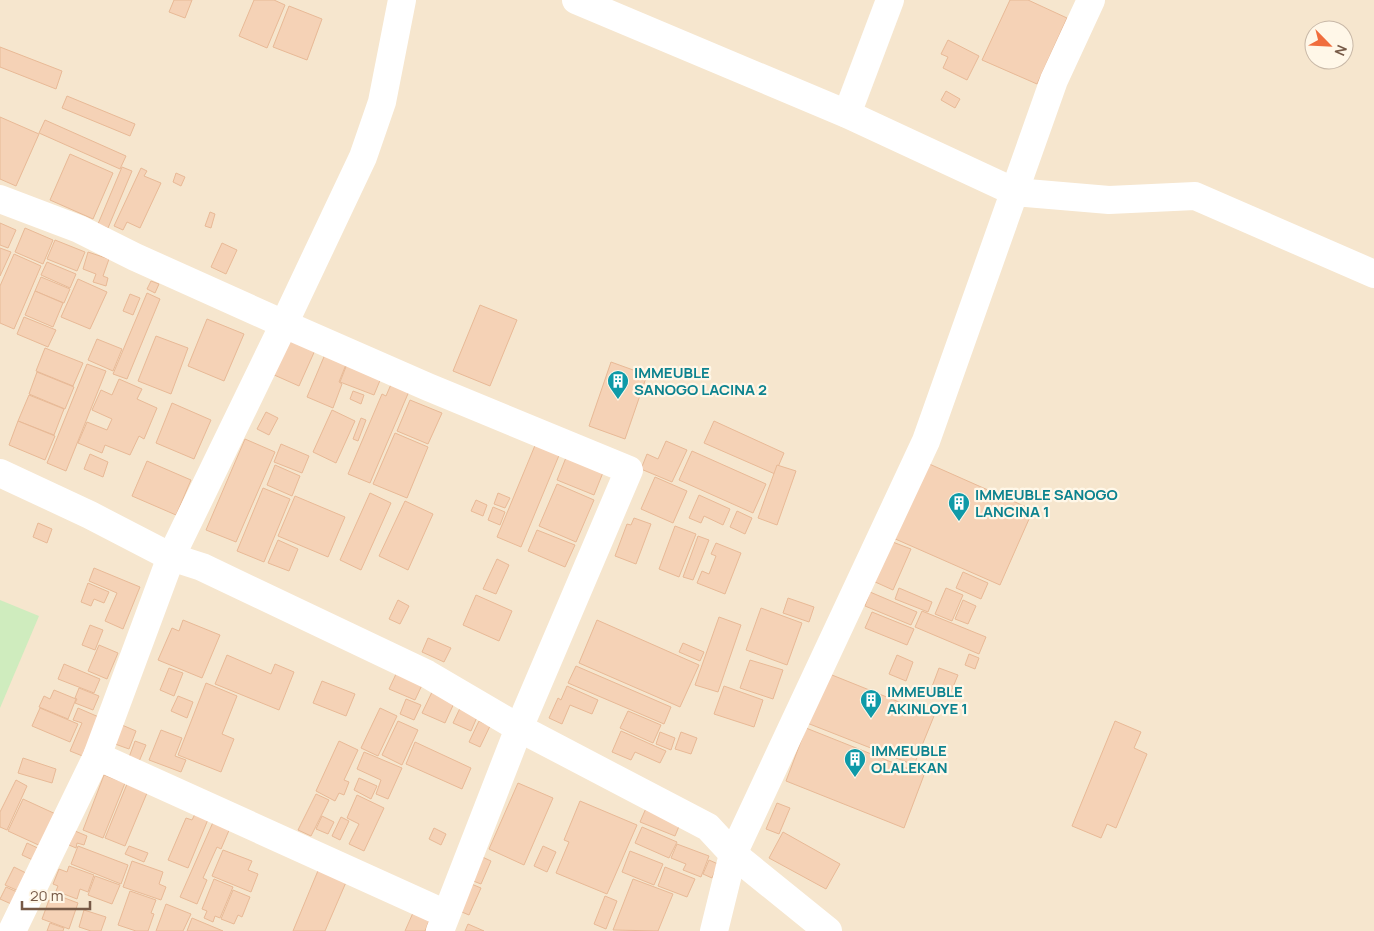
<svg xmlns="http://www.w3.org/2000/svg" width="1374" height="931" font-family="Manrope,sans-serif">
  <style>
    .residential { fill: #f6e6ce; fill-rule: evenodd }
    .green { fill: #cfecbe }
    .building { fill: #f5d2b6; stroke: #e8b996 }
    .lines { fill: none; stroke-linecap: round; stroke-linejoin: round }
    .street { stroke: #fff; stroke-width: 28 }
    .labels { text-anchor: middle; dominant-baseline: central; stroke-width: 4.5; stroke-linejoin: round; paint-order: stroke }
    .culture-label { font-size: 15px; font-weight: bold; fill: #0d838f; stroke: #fff7e8; text-anchor: start }
  </style>
  <rect width="100%" height="100%" fill="#fef4e0"/>
  <path class="residential" d="M0 0H1374V931H0ZM1314 30H1344V60H1314Z"/>
  <path class="green" d="M0 600 39 616 0 708Z"/>
  <g class="building">
    <path d="M174 0H192L185 18 169 12Z"/>
    <path d="M254 0H274L285 5 267 48 239 36Z"/>
    <path d="M1010 0H1028L1067 18 1037 84 982 60Z"/>
    <path d="M289 6 322 19 307 60 273 47Z"/>
    <path d="M948 40 979 56 967 80 943 68 948 57 941 54Z"/>
    <path d="M0 47 62 71 56 89 0 67Z"/>
    <path d="M946 91 960 99 955 108 941 100Z"/>
    <path d="M67 96 135 124 130 136 62 108Z"/>
    <path d="M0 117 39 134 16 186 0 179Z"/>
    <path d="M45 120 126 156 120 169 39 133Z"/>
    <path d="M70 154 113 173 93 219 50 200Z"/>
    <path d="M122 167 132 171 108 228 98 224Z"/>
    <path d="M141 168 147 171 144 176 161 183 140 228 127 222 123 230 114 226Z"/>
    <path d="M176 173 185 177 181 186 173 182Z"/>
    <path d="M210 212 215 214 211 228 205 226Z"/>
    <path d="M0 223 16 230 8 248 0 245Z"/>
    <path d="M25 228 53 240 43 264 15 252Z"/>
    <path d="M55 240 85 252 77 271 47 259Z"/>
    <path d="M222 243 237 250 226 274 211 267Z"/>
    <path d="M0 248 11 252 0 276Z"/>
    <path d="M88 252 109 259 103 276 108 278 106 286 93 282 96 274 83 269Z"/>
    <path d="M14 254 41 266 14 329 0 323V286Z"/>
    <path d="M47 262 76 274 70 288 41 275Z"/>
    <path d="M41 277 70 289 64 303 35 291Z"/>
    <path d="M78 279 107 292 90 329 61 317Z"/>
    <path d="M151 281 159 284 155 293 147 289Z"/>
    <path d="M35 291 63 303 53 327 25 315Z"/>
    <path d="M147 293 160 299 127 379 113 374Z"/>
    <path d="M130 294 140 298 133 315 123 311Z"/>
    <path d="M480 305 517 320 490 386 453 371Z"/>
    <path d="M24 317 56 330 48 347 17 334Z"/>
    <path d="M207 319 244 334 224 381 188 366Z"/>
    <path d="M156 336 188 348 171 394 138 381Z"/>
    <path d="M290 336 316 348 299 386 272 374Z"/>
    <path d="M97 339 122 349 113 371 88 360Z"/>
    <path d="M45 348 83 363 73 386 36 371Z"/>
    <path d="M326 352 347 362 339 382 342 384 333 408 307 397Z"/>
    <path d="M349 359 383 373 374 395 340 382Z"/>
    <path d="M611 362 647 375 625 439 589 426Z"/>
    <path d="M87 364 106 371 66 471 47 463Z"/>
    <path d="M37 372 74 387 65 409 29 394Z"/>
    <path d="M119 379 142 389 137 399 157 408 144 439 139 436 130 455 105 445 102 453 78 443 87 422 107 430 112 419 92 410 101 390 112 395Z"/>
    <path d="M392 382 410 389 370 483 348 474 382 394 386 396Z"/>
    <path d="M353 391 364 395 361 404 350 399Z"/>
    <path d="M29 395 64 409 54 435 18 421Z"/>
    <path d="M410 400 442 413 428 444 397 431Z"/>
    <path d="M172 403 211 420 194 459 156 443Z"/>
    <path d="M332 410 355 421 336 463 313 452Z"/>
    <path d="M266 412 278 418 269 435 257 429Z"/>
    <path d="M361 418 366 420 358 441 353 439Z"/>
    <path d="M18 421 55 436 45 460 9 445Z"/>
    <path d="M714 421 784 453 775 474 704 443Z"/>
    <path d="M395 433 428 447 407 498 373 484Z"/>
    <path d="M245 439 275 452 236 542 206 530Z"/>
    <path d="M666 441 687 450 672 482 641 469 647 454 658 459Z"/>
    <path d="M536 443 560 453 521 547 497 537Z"/>
    <path d="M281 444 309 456 302 473 274 462Z"/>
    <path d="M692 451 766 484 753 513 679 480Z"/>
    <path d="M90 454 108 462 103 477 84 469Z"/>
    <path d="M567 455 604 470 594 495 557 480Z"/>
    <path d="M918 459 1033 510 1000 585 884 534Z"/>
    <path d="M147 461 191 480 176 515 132 496Z"/>
    <path d="M275 465 300 476 292 496 267 485Z"/>
    <path d="M777 465 796 471 777 525 758 518Z"/>
    <path d="M655 477 687 491 673 523 641 509Z"/>
    <path d="M557 484 594 500 576 542 539 526Z"/>
    <path d="M263 488 290 499 264 562 237 551Z"/>
    <path d="M370 493 391 503 361 570 340 560Z"/>
    <path d="M498 493 510 498 505 508 494 504Z"/>
    <path d="M699 495 730 509 723 525 704 516 701 523 689 518Z"/>
    <path d="M295 496 345 517 328 557 278 536Z"/>
    <path d="M476 500 487 505 483 516 471 511Z"/>
    <path d="M405 501 433 514 408 570 379 556Z"/>
    <path d="M493 507 505 512 500 525 488 520Z"/>
    <path d="M737 511 752 518 745 534 730 527Z"/>
    <path d="M634 518 651 524 636 564 615 556 627 524 631 525Z"/>
    <path d="M38 523 52 529 47 543 33 537Z"/>
    <path d="M675 526 696 534 679 577 659 569Z"/>
    <path d="M537 530 575 545 565 567 528 551Z"/>
    <path d="M698 536 709 540 693 580 683 577Z"/>
    <path d="M278 540 298 549 289 571 268 563Z"/>
    <path d="M890 541 911 549 893 590 873 581Z"/>
    <path d="M716 543 741 553 725 594 697 583 702 571 709 574 716 556 711 554Z"/>
    <path d="M497 559 509 565 496 594 483 589Z"/>
    <path d="M94 568 140 587 123 629 105 621 117 593 89 581Z"/>
    <path d="M963 572 988 583 981 599 956 588Z"/>
    <path d="M88 583 109 592 104 603 94 599 91 606 81 602Z"/>
    <path d="M899 588 932 602 928 612 895 599Z"/>
    <path d="M946 588 963 595 952 621 935 614Z"/>
    <path d="M870 592 917 612 911 625 865 606Z"/>
    <path d="M476 595 512 611 499 641 463 625Z"/>
    <path d="M788 598 814 607 809 622 783 613Z"/>
    <path d="M398 600 409 606 400 624 389 619Z"/>
    <path d="M963 600 976 606 968 624 955 619Z"/>
    <path d="M761 608 802 623 787 665 746 650Z"/>
    <path d="M922 611 986 637 979 654 915 627Z"/>
    <path d="M872 612 914 629 907 645 865 628Z"/>
    <path d="M719 617 741 625 718 692 695 685Z"/>
    <path d="M183 620 220 635 202 678 158 660 172 628 179 631Z"/>
    <path d="M597 620 699 665 680 707 579 663Z"/>
    <path d="M90 625 103 630 95 650 82 645Z"/>
    <path d="M428 638 451 648 444 662 422 652Z"/>
    <path d="M683 643 704 652 700 661 679 652Z"/>
    <path d="M99 645 118 653 107 679 88 671Z"/>
    <path d="M969 654 979 658 975 669 965 665Z"/>
    <path d="M227 655 271 674 275 664 294 672 279 710 215 684Z"/>
    <path d="M897 655 913 662 906 681 889 674Z"/>
    <path d="M750 660 783 670 773 699 740 688Z"/>
    <path d="M64 664 100 679 94 693 58 679Z"/>
    <path d="M576 666 671 707 664 724 568 683Z"/>
    <path d="M169 668 183 673 174 696 160 690Z"/>
    <path d="M939 668 958 675 948 699 930 692Z"/>
    <path d="M827 673 934 716 914 765 807 723Z"/>
    <path d="M396 674 422 685 415 700 389 689Z"/>
    <path d="M322 681 355 694 346 716 313 703Z"/>
    <path d="M206 683 237 696 222 734 234 739 221 772 178 755Z"/>
    <path d="M567 686 598 700 592 714 570 705 562 724 549 718 558 698 561 700Z"/>
    <path d="M724 686 763 700 754 727 714 714Z"/>
    <path d="M79 688 99 696 93 710 75 703 77 699 75 698Z"/>
    <path d="M54 690 76 699 68 719 39 707 44 696 50 699Z"/>
    <path d="M433 690 455 701 445 723 422 713Z"/>
    <path d="M178 696 193 702 187 718 171 711Z"/>
    <path d="M406 699 421 705 414 720 400 714Z"/>
    <path d="M461 706 478 715 471 731 453 723Z"/>
    <path d="M40 708 78 724 70 742 32 726Z"/>
    <path d="M78 708 101 718 85 757 70 751 82 723 73 720Z"/>
    <path d="M380 708 397 716 378 756 361 748Z"/>
    <path d="M628 711 661 725 653 743 620 728Z"/>
    <path d="M398 721 418 730 402 765 382 755Z"/>
    <path d="M479 721 490 726 480 747 469 742Z"/>
    <path d="M1115 721 1141 732 1134 748 1147 754 1116 828 1107 824 1101 838 1072 826Z"/>
    <path d="M122 725 136 731 129 749 115 744Z"/>
    <path d="M806 728 924 775 904 828 786 781Z"/>
    <path d="M161 730 182 738 175 756 186 760 181 772 149 760Z"/>
    <path d="M621 731 666 751 660 763 635 752 631 760 612 752Z"/>
    <path d="M660 732 675 738 671 750 656 744Z"/>
    <path d="M681 732 697 738 691 754 675 749Z"/>
    <path d="M135 741 146 745 138 764 128 760Z"/>
    <path d="M339 741 358 750 344 780 349 782 344 795 339 793 335 801 316 791Z"/>
    <path d="M415 742 471 768 462 789 406 764Z"/>
    <path d="M364 752 402 768 388 799 376 794 381 780 357 769Z"/>
    <path d="M23 758 56 769 52 783 18 773Z"/>
    <path d="M104 775 125 783 103 838 83 830Z"/>
    <path d="M359 778 377 786 371 799 354 790Z"/>
    <path d="M16 780 27 786 7 830 0 827V812Z"/>
    <path d="M518 783 553 798 524 865 489 849Z"/>
    <path d="M127 784 147 793 125 846 105 838Z"/>
    <path d="M316 794 329 800 311 836 298 830Z"/>
    <path d="M357 795 384 808 364 851 349 844 359 824 347 818Z"/>
    <path d="M23 799 60 816 45 848 8 831Z"/>
    <path d="M580 801 637 825 607 894 556 873 569 842 564 840Z"/>
    <path d="M777 803 790 808 779 834 766 829Z"/>
    <path d="M647 806 682 819 675 836 640 822Z"/>
    <path d="M196 812 209 817 188 868 168 860 186 818 192 820Z"/>
    <path d="M322 816 334 822 328 834 316 829Z"/>
    <path d="M341 817 349 821 340 840 332 836Z"/>
    <path d="M214 820 230 828 221 849 217 847 203 878 207 880 197 904 180 897Z"/>
    <path d="M642 827 677 842 669 858 635 843Z"/>
    <path d="M434 828 446 834 441 845 429 839Z"/>
    <path d="M75 831 87 836 84 845 77 843 76 848 69 845Z"/>
    <path d="M783 832 840 864 826 889 769 858Z"/>
    <path d="M27 843 42 850 37 862 22 855Z"/>
    <path d="M677 844 709 856 701 877 683 870 686 864 671 858Z"/>
    <path d="M78 846 128 865 121 884 71 864Z"/>
    <path d="M129 846 148 853 144 862 125 854Z"/>
    <path d="M543 846 556 852 547 872 534 866Z"/>
    <path d="M223 850 252 861 248 870 258 874 251 892 212 876Z"/>
    <path d="M630 851 663 864 654 885 622 872Z"/>
    <path d="M478 855 491 861 481 884 468 879Z"/>
    <path d="M709 860 718 864 712 878 703 874Z"/>
    <path d="M132 861 163 872 159 884 166 887 161 900 123 887Z"/>
    <path d="M322 861 350 873 325 931H293Z"/>
    <path d="M69 866 94 875 88 892 80 889 77 899 56 891 58 886 53 884 59 869 67 872Z"/>
    <path d="M14 867 32 876 23 893 5 885Z"/>
    <path d="M665 867 695 879 687 897 658 886Z"/>
    <path d="M95 876 120 885 112 904 88 895Z"/>
    <path d="M214 879 233 887 220 918 215 916 213 922 204 918 207 911 202 909Z"/>
    <path d="M633 879 673 894 658 931 613 930Z"/>
    <path d="M469 883 481 888 469 915 457 910Z"/>
    <path d="M6 887 24 895 18 907 0 899Z"/>
    <path d="M233 890 250 897 242 917 238 915 234 924 221 919Z"/>
    <path d="M130 891 156 900 151 913 154 914 148 931H136L118 925Z"/>
    <path d="M54 894 78 903 69 929 42 919 49 900 52 901Z"/>
    <path d="M605 896 617 901 606 929 594 924Z"/>
    <path d="M166 904 191 914 183 931H156Z"/>
    <path d="M416 906 432 913 425 931H405Z"/>
    <path d="M84 910 106 917 101 931H91L79 927Z"/>
    <path d="M192 918 223 931H187Z"/>
    <path d="M50 923 64 928 63 931H47Z"/>
    <path d="M468 924 484 931H465Z"/>
  </g>
  <g class="lines">
    <g class="street">
      <path d="M576 0 847 114 1015 192 1109 200 1195 196 1374 274"/>
      <path d="M847 114 890 0"/>
      <path d="M0 199 79 229 135 257 284 324 428 387 629 470 519 728 440 931"/>
      <path d="M0 473 90 515 171 557 202 567 427 674 519 728 708 827 733 854 828 931"/>
      <path d="M97 756 446 914"/>
      <path d="M12 931 97 756 171 557 284 324 363 157 382 102 402 0"/>
      <path d="M714 931 733 854 926 441 1054 80 1091 0"/>
    </g>
  </g>
  <defs>
    <g id="building-pin" transform="scale(1.125)"><path d="M0 17L-7.5 6A9.5 9.5 0 1 1 7.5 6Z" fill="#0f9aa8" stroke="#fff7e8"/><path d="M-4-6H4V6H1V3H-1V6H-4ZM-2.5-4.3h1.7v1.8h-1.7ZM.8-4.3h1.7v1.8H.8ZM-2.5-1h1.7V.8h-1.7ZM.8-1h1.7V.8H.8Z" fill="#fff"/></g>
  </defs>
  <g fill-rule="evenodd">
    <use href="#building-pin" x="618" y="381"/>
    <use href="#building-pin" x="959" y="503"/>
    <use href="#building-pin" x="871" y="700"/>
    <use href="#building-pin" x="855" y="759"/>
  </g>
  <g class="labels">
    <g class="culture-label">
      <text x="634" y="372">IMMEUBLE<tspan x="634" dy="17">SANOGO LACINA 2</tspan></text>
      <text x="975" y="494">IMMEUBLE SANOGO<tspan x="975" dy="17">LANCINA 1</tspan></text>
      <text x="887" y="691">IMMEUBLE<tspan x="887" dy="17">AKINLOYE 1</tspan></text>
      <text x="871" y="750">IMMEUBLE<tspan x="871" dy="17">OLALEKAN</tspan></text>
    </g>
  </g>
  <g transform="translate(1329 45) rotate(114)"><circle r="24" fill="#fff7e8" stroke="#c8b8a7"/>
  <path d="M0-4L9 19L0 12L-9 19Z" fill="#f06d3d"/>
  <text y="-8" font-size="14" font-weight="bold" text-anchor="middle" fill="#765946">N</text>
  </g>
  <path d="M22 901v8h68v-8" fill="none" stroke="#765946" stroke-width="2.5"/>
  <text x="30" y="901" font-size="15" fill="#765946" stroke="#fff7e8" stroke-width="4" paint-order="stroke">20 m</text>
</svg>
